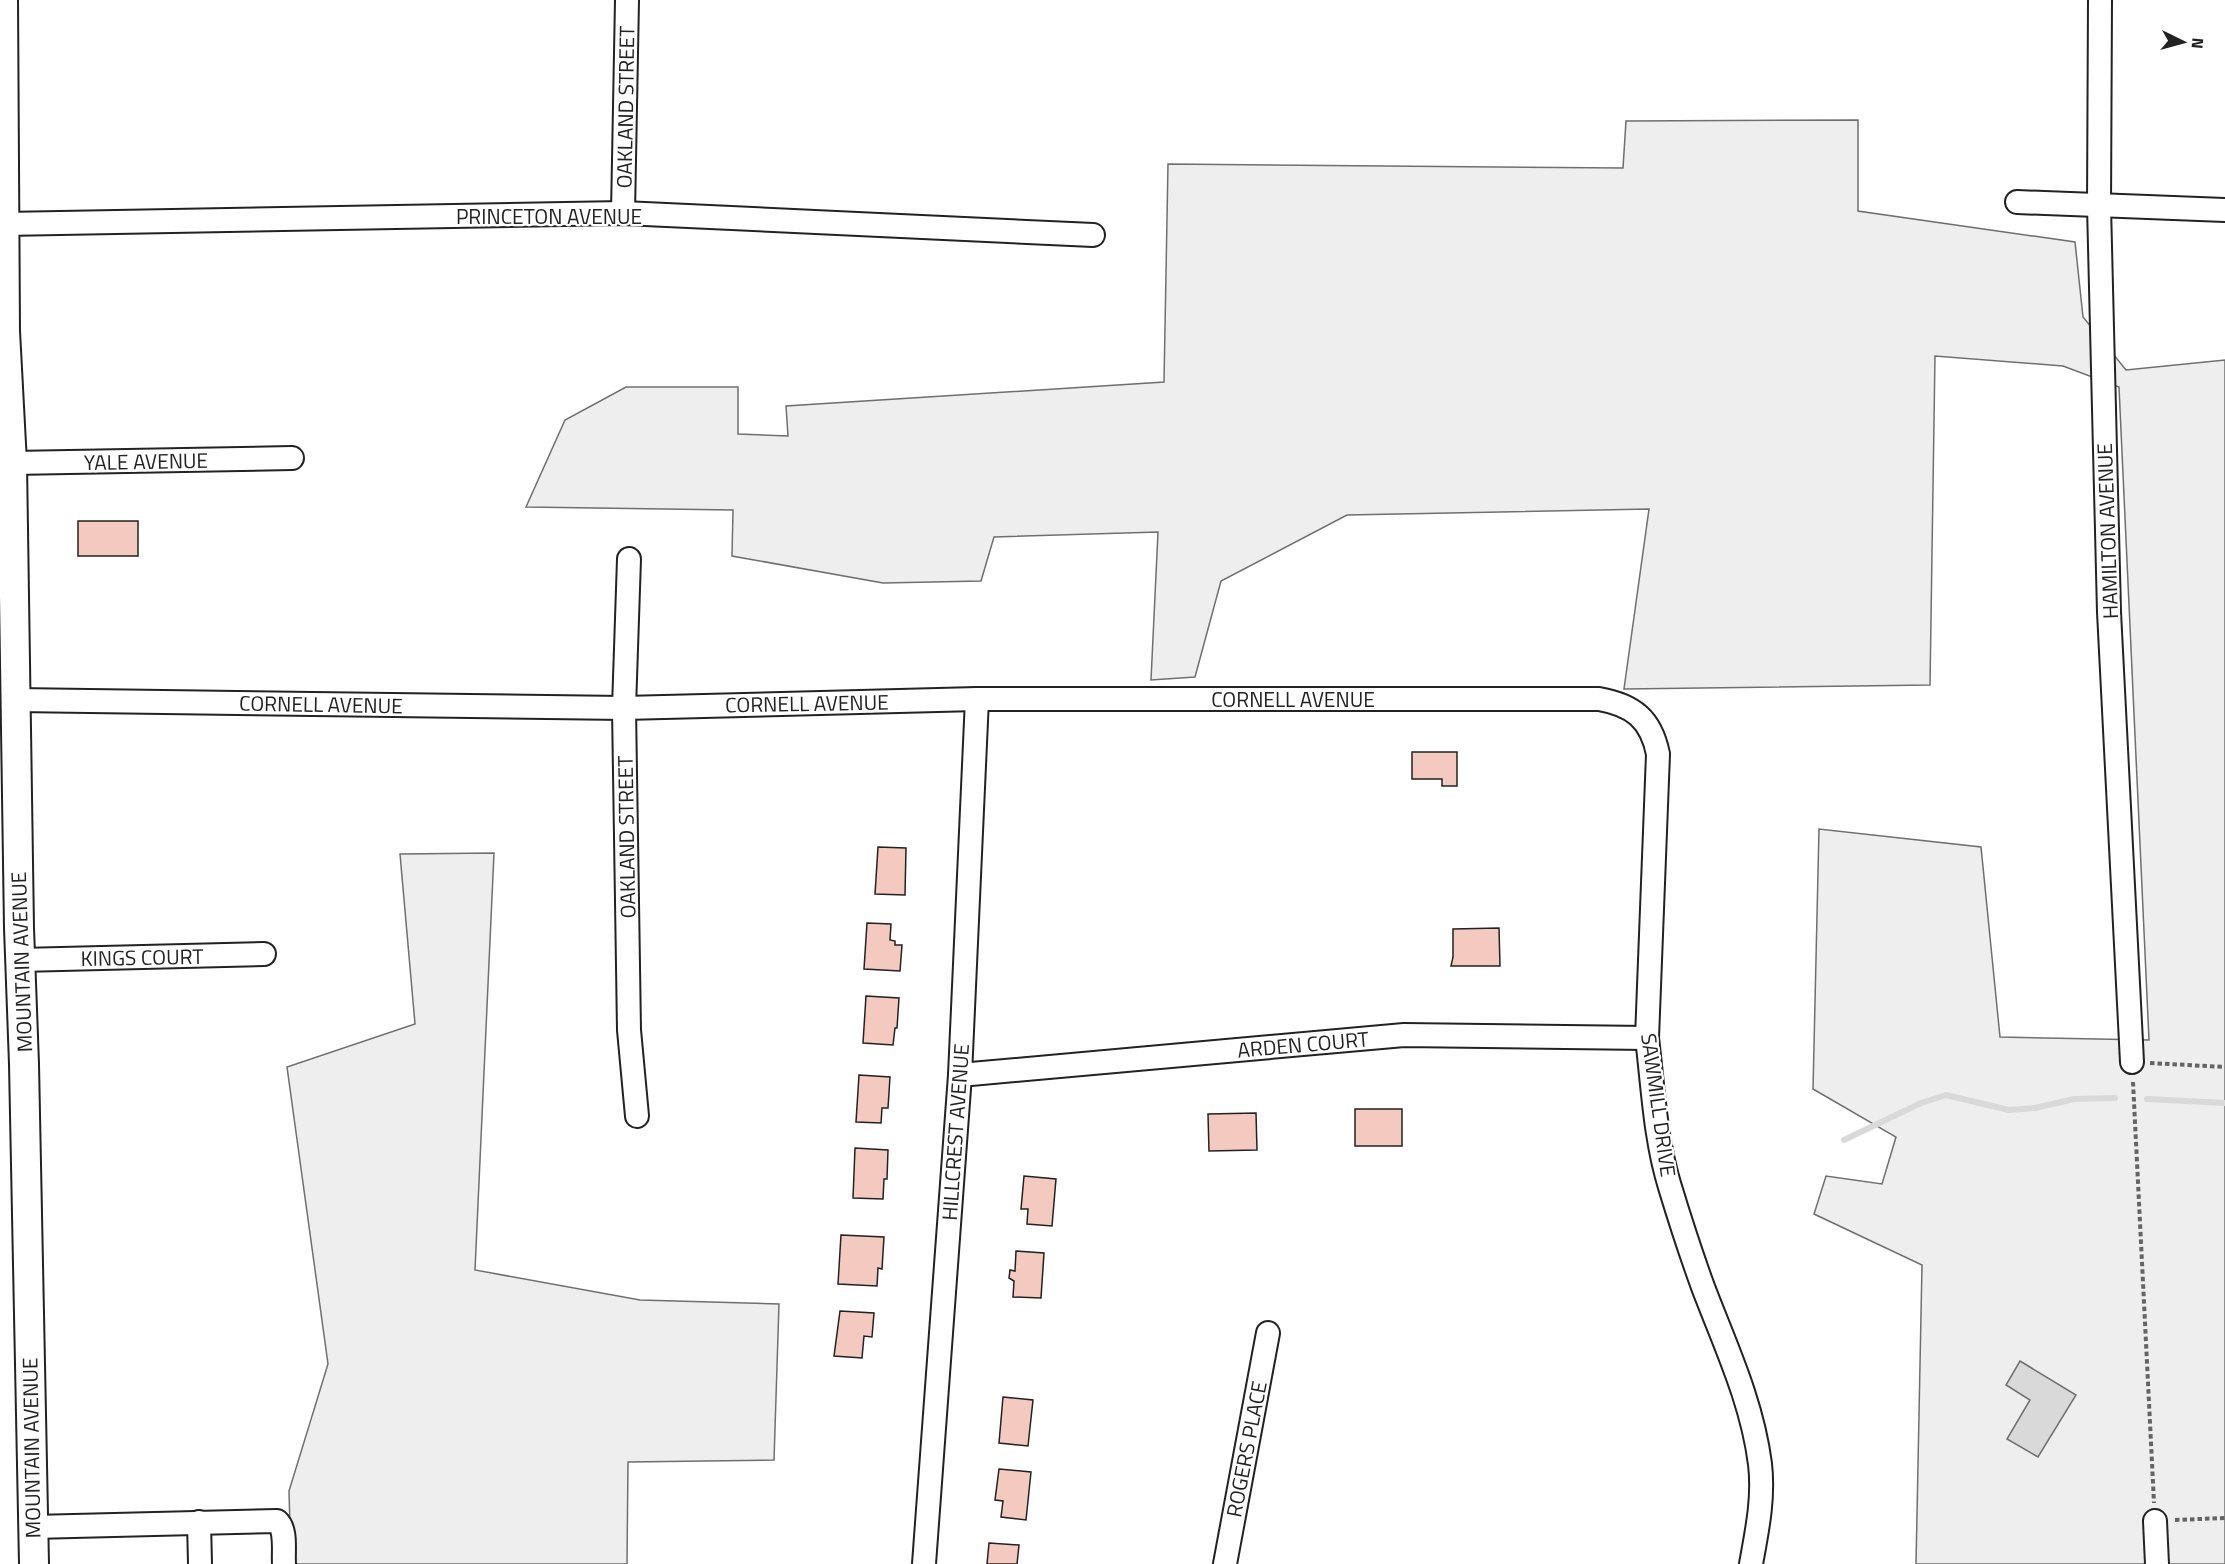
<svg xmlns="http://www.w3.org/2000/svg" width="2225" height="1564" font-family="'Titillium Web',sans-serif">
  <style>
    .green { fill: #eee; stroke: #6f6f6f; stroke-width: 1.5 }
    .water { fill: #d9d9d9; stroke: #6f6f6f; stroke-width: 1.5 }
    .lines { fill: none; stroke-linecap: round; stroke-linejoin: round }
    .stream { stroke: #d9d9d9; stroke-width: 6 }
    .building { fill: #f3c9c0; stroke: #222; stroke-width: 1.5 }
    .minor-casing { stroke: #222; stroke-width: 26 }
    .major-casing { stroke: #222; stroke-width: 32 }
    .path { stroke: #646464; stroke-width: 4; stroke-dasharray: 4.5 3; stroke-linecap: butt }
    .minor { stroke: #fff; stroke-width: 22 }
    .major { stroke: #fff; stroke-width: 28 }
    .labels { text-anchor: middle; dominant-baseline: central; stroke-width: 4.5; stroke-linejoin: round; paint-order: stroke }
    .street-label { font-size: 21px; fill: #222; stroke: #fff }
  </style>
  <rect width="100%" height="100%" fill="#fff"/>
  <g class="green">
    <path d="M1858 120V211L2075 242 2083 317 2126 370 2225 360V1564H1916L1922 1265 1814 1214 1826 1176 1882 1184 1896 1137 1813 1089 1819 829 1981 847 2000 1037 2149 1040 2119 387 2063 366 1935 356 1930 685 1624 689 1649 509 1347 515 1221 581 1195 677 1151 680 1158 532 994 537 981 581 883 583 732 556 733 510 526 507 565 420 626 387H738V434L788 436 786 406 1164 382 1168 164 1623 168 1626 121Z"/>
    <path d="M494 853 475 1270 640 1300 779 1304 774 1460 628 1462 627 1564H291L289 1491 328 1364 287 1067 415 1024 400 854Z"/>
  </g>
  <path class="water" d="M2020 1361 2076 1395 2038 1457 2007 1439 2030 1400 2006 1385Z"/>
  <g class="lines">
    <g class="stream">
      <path d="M2147 1099 2225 1103"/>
      <path d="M1844 1140 1921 1103 1946 1095 2009 1110 2035 1108 2074 1099 2115 1098"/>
    </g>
  </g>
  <g class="building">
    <rect x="78" y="521" width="60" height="35"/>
    <path d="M1412 752H1457V786H1442V779H1412Z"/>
    <path d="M878 847 906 848 905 895 875 894Z"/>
    <path d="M867 923 891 924 890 940 895 941V945H902L900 971 864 969Z"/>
    <path d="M1499 928 1500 966H1451L1453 957V929Z"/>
    <path d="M866 996 899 998 897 1028H895L893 1045 863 1043Z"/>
    <path d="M859 1075 890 1077 888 1108H882L881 1123 856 1122Z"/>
    <rect x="1355" y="1109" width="47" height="37"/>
    <path d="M1256 1113 1257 1150 1209 1151 1208 1114Z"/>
    <path d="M855 1148 888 1150 887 1179H884L883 1199 853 1198Z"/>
    <path d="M1024 1176 1056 1179 1052 1226 1027 1224 1028 1209H1021Z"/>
    <path d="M841 1235 884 1237 882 1269 878 1268 877 1286 838 1284Z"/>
    <path d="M1016 1251 1044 1253 1041 1298 1013 1297 1014 1281 1009 1278 1010 1270 1015 1271Z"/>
    <path d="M840 1311 874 1313 872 1337 864 1336 862 1358 834 1356Z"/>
    <path d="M1003 1397 1033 1400 1028 1446 999 1443Z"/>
    <path d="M999 1469 1031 1472 1026 1520 1001 1517 1003 1501 995 1500Z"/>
    <path d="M989 1543 1019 1545 1017 1564H987Z"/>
  </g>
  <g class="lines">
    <g class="minor-casing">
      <g id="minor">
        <path d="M2100 0 2099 206 2109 612 2132 1062"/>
        <path d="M2017 202 2225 210"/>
        <path d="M623 213 627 0"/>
        <path d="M4 224 623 213 1093 235"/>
        <path d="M0 466 12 463 292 458"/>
        <path d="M629 559 624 708 629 1030 637 1116"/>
        <path d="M15 700 624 708 977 699H1599C1633 705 1651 719 1658 754L1647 1038C1653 1087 1655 1139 1670 1187 1680 1220 1691 1254 1703 1287 1725 1345 1752 1401 1760 1464 1764 1498 1757 1531 1751 1564"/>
        <path d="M20 960 264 954"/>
        <path d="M960 1075 1404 1035 1647 1038"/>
        <path d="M2155 1521 2157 1564"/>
        <path d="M199 1522 200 1564"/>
        <path d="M33 1527 277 1521C287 1530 283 1551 284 1564"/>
        <path d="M924 1564 960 1075 977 699"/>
        <path d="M1225 1564 1268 1333"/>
      </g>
    </g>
    <g class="major-casing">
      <path id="major" d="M3 0 5 331 12 463 19 928 24 1064 34 1564"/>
    </g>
    <g class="path">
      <path d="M2150 1063 2225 1067"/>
      <path d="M2133 1082 2154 1503"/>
      <path d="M2175 1520 2225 1518"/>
    </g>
    <use href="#minor" class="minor"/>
    <use href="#major" class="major"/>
  </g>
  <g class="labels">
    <g class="street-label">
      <text transform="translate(625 107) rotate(-89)">OAKLAND STREET</text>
      <text x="549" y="216">PRINCETON AVENUE</text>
      <text transform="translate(146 461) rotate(-1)">YALE AVENUE</text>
      <text transform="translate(2107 531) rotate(-92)">HAMILTON AVENUE</text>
      <text x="1293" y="699">CORNELL AVENUE</text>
      <text transform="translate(807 703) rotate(-1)">CORNELL AVENUE</text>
      <text transform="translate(321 704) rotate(1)">CORNELL AVENUE</text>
      <text transform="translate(626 837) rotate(-91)">OAKLAND STREET</text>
      <text transform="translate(142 957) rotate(-1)">KINGS COURT</text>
      <text transform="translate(21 962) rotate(-92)">MOUNTAIN AVENUE</text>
      <text transform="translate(1303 1044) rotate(-5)">ARDEN COURT</text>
      <text transform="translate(1659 1105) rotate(82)">SAWMILL DRIVE</text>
      <text transform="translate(955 1132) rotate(-86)">HILLCREST AVENUE</text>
      <text transform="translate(31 1448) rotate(-91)">MOUNTAIN AVENUE</text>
      <text transform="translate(1246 1449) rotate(-79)">ROGERS PLACE</text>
    </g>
  </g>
  <g transform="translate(2183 42) rotate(95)" stroke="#ffffff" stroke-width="4.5" paint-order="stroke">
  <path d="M0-4.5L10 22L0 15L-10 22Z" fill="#222222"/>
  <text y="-9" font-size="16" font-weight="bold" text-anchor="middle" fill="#222222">N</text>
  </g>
</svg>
